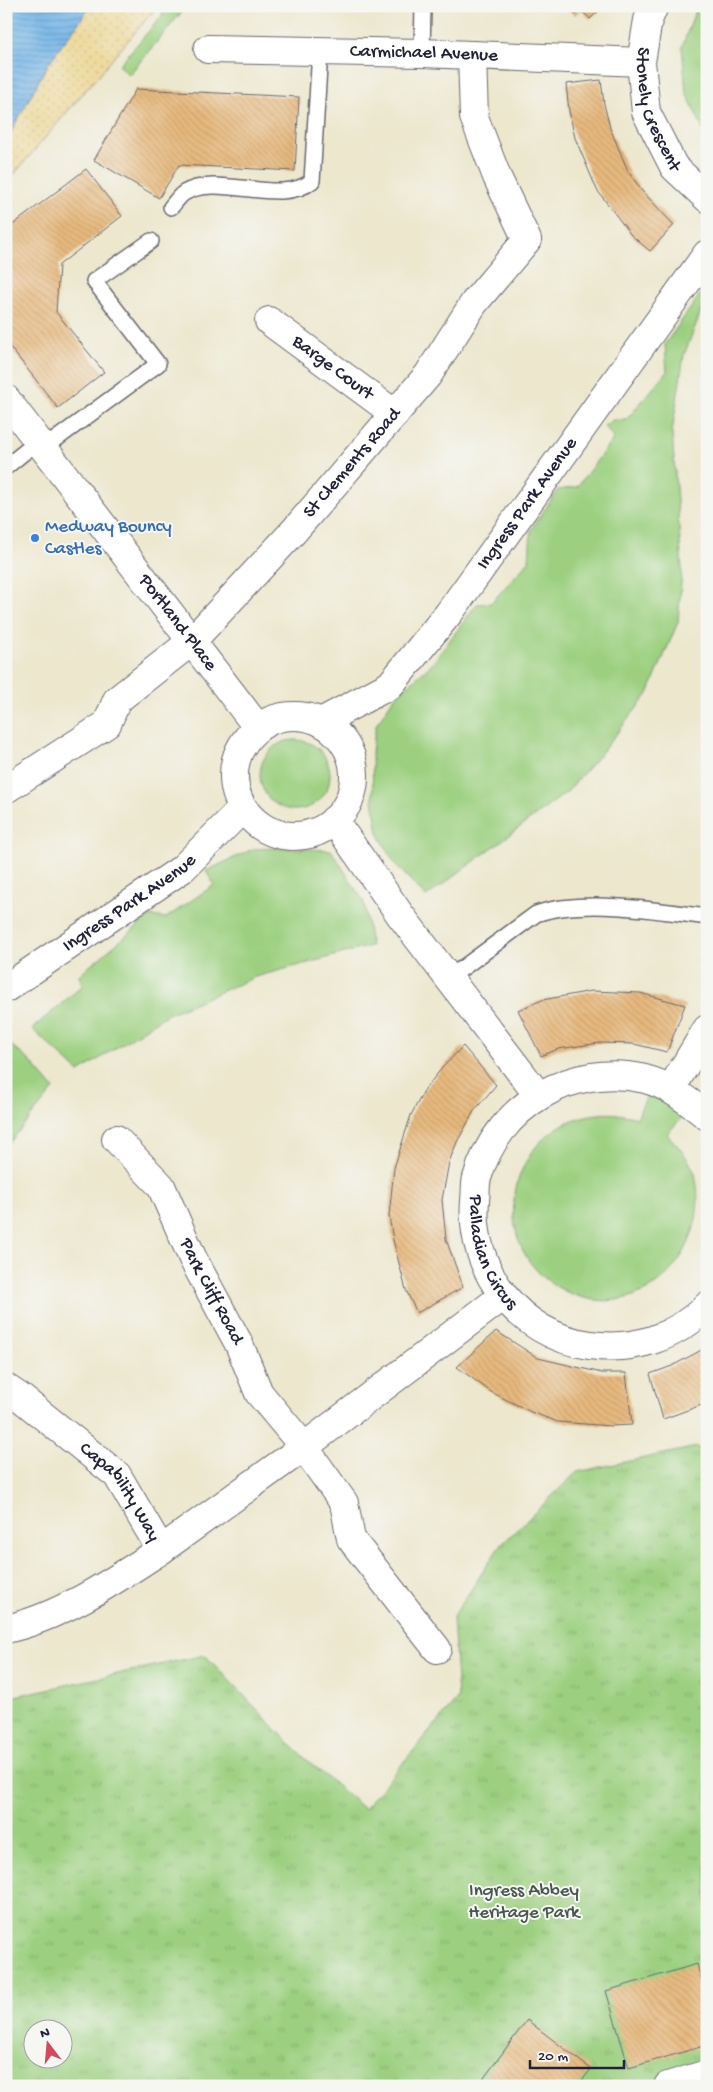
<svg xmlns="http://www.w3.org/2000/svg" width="713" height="2092" font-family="'Gochi Hand',sans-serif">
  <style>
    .green { fill: #9cd080; stroke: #5f795e }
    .sand { fill: url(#sand-dots); stroke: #887e6c }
    .park { fill: url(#park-tufts); stroke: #5f795e; fill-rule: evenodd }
    .water { fill: url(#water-rules); stroke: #4b6c92 }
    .building { fill: url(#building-back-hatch) }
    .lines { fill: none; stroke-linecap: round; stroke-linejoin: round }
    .lane-casing { stroke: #69676e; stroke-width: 18 }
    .street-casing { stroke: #69676e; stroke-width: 30 }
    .lane { stroke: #fff; stroke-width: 15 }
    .street { stroke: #fff; stroke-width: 28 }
    .shop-dot { fill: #3f7fe0; stroke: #f6f6f2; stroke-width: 2 }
    .labels { text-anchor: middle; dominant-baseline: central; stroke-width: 4; stroke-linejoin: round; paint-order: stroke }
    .street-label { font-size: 19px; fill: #22223b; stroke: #f6f6f2 }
    .shop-label { font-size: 19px; fill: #366cbe; stroke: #f6f6f2; text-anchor: start }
    .park-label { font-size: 19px; fill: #475650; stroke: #f6f6f2 }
  </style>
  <defs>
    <pattern id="sand-dots" width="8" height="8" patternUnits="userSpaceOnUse" patternTransform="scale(1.25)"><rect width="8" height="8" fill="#eeda9e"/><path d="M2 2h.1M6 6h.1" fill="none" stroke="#ccbb89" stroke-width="1.8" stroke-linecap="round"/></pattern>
    <pattern id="park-tufts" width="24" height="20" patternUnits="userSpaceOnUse" patternTransform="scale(1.25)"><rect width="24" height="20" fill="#9cd080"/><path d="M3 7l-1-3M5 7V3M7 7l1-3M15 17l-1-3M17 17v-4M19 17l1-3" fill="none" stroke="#86b270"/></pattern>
    <pattern id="water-rules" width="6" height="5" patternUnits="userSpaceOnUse" patternTransform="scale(1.25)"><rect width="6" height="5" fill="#74b5e8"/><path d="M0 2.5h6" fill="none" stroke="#5f93bd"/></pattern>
    <pattern id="building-back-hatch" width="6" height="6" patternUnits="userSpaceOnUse" patternTransform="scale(1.25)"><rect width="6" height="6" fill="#e7b97e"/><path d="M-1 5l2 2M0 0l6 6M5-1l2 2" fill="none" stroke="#c69f6e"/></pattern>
  </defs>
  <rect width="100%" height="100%" fill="#f6f6f2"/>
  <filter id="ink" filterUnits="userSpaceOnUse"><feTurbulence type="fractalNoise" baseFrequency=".02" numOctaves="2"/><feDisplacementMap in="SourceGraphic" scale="10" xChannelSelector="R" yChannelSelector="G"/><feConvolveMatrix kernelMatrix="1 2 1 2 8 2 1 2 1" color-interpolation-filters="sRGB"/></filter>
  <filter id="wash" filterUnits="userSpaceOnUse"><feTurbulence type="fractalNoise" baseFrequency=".0096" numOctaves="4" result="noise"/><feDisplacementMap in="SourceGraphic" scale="20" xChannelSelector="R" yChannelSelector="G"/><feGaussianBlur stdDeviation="1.12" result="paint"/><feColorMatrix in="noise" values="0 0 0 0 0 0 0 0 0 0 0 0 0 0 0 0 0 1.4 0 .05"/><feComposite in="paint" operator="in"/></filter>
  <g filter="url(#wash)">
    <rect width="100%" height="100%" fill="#ece7cd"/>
    <g class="green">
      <path d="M160 6 186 7 129 75 119 65 163 15Z"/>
      <path d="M697 6H707V138L686 92 682 47Z"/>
      <path d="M707 285V296L684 355 672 432 682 570 678 622 648 694 602 752 567 792 426 897 395 864 378 833 373 799 372 751 376 725 394 698 431 665 477 604 491 603 529 561 531 530 558 490 577 487 614 438 604 426 613 420H626L667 372 665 344Z"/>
      <circle cx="295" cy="775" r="35"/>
      <path d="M279 848 331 850 364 902 371 946 255 977 166 1015 79 1072 32 1029 82 986 79 975 150 916 166 918 214 885 206 871 253 849Z"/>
      <path d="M6 1041 30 1061 54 1089 6 1147Z"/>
      <path d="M647 1095 664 1102 684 1115 667 1134C678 1146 689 1158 695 1174 713 1255 639 1329 563 1290 480 1248 508 1122 599 1114 612 1112 625 1115 637 1118Z"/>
    </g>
    <path class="sand" d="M91 6H154L155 9 15 173 6 179V141L48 64Z"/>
    <path class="park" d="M697 1447 707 1453V2086H6V1698L205 1655 299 1753 364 1809 458 1698 453 1617 499 1547 577 1472ZM32 2030H62V2060H32Z"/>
    <path class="water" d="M6 6H91L48 64 6 141Z"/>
    <g id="blocks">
      <g class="building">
        <path d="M567 6H604L590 19 581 10 575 15Z"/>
        <path d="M601 80 604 104 610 128 628 171 642 191 674 225 650 251 631 235 597 190 575 138 569 111 566 84Z"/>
        <path d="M136 89 299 97 295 171 179 165 159 198 94 160Z"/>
        <path d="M86 169 122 216 59 265 56 312 104 372 58 408 6 342V230Z"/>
        <path d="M592 991 640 993 685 1005 667 1052 634 1044 600 1043 558 1049 541 1056 518 1010 542 1000Z"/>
        <path d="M463 1046 496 1085 474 1111 457 1142 449 1162 442 1200 446 1239 463 1287 417 1313 406 1290 393 1240 389 1216 394 1168 411 1115 425 1089 442 1068Z"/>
        <path d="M496 1331 538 1358 602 1373H626L632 1425 611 1426 558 1422 531 1412 491 1392 457 1367Z"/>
        <path d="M707 1347V1403L663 1419 650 1374 672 1366Z"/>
        <path d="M697 1964 702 1982 707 1980V2045L629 2068 606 1991Z"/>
        <path d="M527 2020 591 2069 578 2086H478Z"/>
      </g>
    </g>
  </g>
  <g filter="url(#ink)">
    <use href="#blocks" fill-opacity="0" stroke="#69676e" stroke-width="1"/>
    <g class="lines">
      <g class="lane-casing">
        <g id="lane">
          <path d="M422 53 423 6"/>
          <path d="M171 207C175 203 179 196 184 193 218 172 280 207 312 181L320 51"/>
          <path d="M44 448 158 364 94 281 151 241"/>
          <path d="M6 467 38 441"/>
          <path d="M449 978 536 914C581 898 658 910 707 917"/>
        </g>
      </g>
      <g class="street-casing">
        <g id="street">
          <path id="s1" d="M654 6 648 20 641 62 646 112 674 167 707 198"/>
          <path id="s2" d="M208 49 422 53 641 62"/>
          <path id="s3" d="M269 321 395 414"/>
          <path id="s4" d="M6 399 258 728"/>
          <circle cx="294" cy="776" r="60"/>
          <path id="s5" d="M321 722 390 685 449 613 707 254"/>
          <path id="s6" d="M6 789 107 724 117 700 192 641 294 531 428 375 474 303 527 240 497 177 474 117 472 55"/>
          <path d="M334 820 401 916 538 1095"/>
          <path id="s7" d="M6 988 182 869 243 808"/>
          <path d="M671 1089 707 1029"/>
          <path id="s8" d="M707 1116C688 1101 669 1085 645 1079 572 1062 498 1105 477 1178 475 1185 476 1193 475 1201 469 1271 520 1336 590 1345 634 1351 675 1338 707 1306"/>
          <path id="s9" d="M116 1139 161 1186 193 1259 239 1344 259 1393 304 1447 344 1503 351 1539 437 1649"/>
          <path id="s10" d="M6 1388 21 1398 117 1475 161 1550C115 1580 61 1617 6 1629"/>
          <path d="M161 1550 304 1447 502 1297"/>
          <path d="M668 2086 707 2074"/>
        </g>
      </g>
      <use href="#lane" class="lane"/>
      <use href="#street" class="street"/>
    </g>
  </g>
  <circle class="shop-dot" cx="35" cy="538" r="5"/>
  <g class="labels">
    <g class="street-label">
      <text stroke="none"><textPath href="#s2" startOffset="216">Carmichael Avenue</textPath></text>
      <text stroke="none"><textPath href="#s1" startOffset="108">Stonely Crescent</textPath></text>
      <text stroke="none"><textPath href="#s3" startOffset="79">Barge Court</textPath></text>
      <text stroke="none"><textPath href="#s6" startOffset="481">St Clements Road</textPath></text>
      <text stroke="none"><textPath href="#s5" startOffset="306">Ingress Park Avenue</textPath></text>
      <text stroke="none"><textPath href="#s4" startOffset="282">Portland Place</textPath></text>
      <text stroke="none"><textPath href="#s7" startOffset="150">Ingress Park Avenue</textPath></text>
      <text stroke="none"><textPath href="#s8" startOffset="366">Palladian Circus</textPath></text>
      <text stroke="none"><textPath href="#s9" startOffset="182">Park Cliff Road</textPath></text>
      <text stroke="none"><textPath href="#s10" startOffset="156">Capability Way</textPath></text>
    </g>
    <g class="shop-label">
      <text x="45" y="527">Medway Bouncy<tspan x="45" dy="22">Castles</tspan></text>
    </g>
    <g class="park-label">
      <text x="524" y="1891">Ingress Abbey<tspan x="524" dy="22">Heritage Park</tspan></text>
    </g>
  </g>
  <rect width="713" height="2092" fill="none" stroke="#f6f6f2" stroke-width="25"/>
  <g transform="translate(48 2044) rotate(344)"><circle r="24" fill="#f6f6f2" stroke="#a1a1a9"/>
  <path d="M0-4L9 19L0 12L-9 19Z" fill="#d1495b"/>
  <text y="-8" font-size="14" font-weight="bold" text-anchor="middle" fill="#22223b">N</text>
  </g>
  <path d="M530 2060v8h94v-8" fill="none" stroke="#22223b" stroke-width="2.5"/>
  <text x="538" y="2060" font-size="15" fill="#22223b" stroke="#f6f6f2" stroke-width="4" paint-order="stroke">20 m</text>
</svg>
